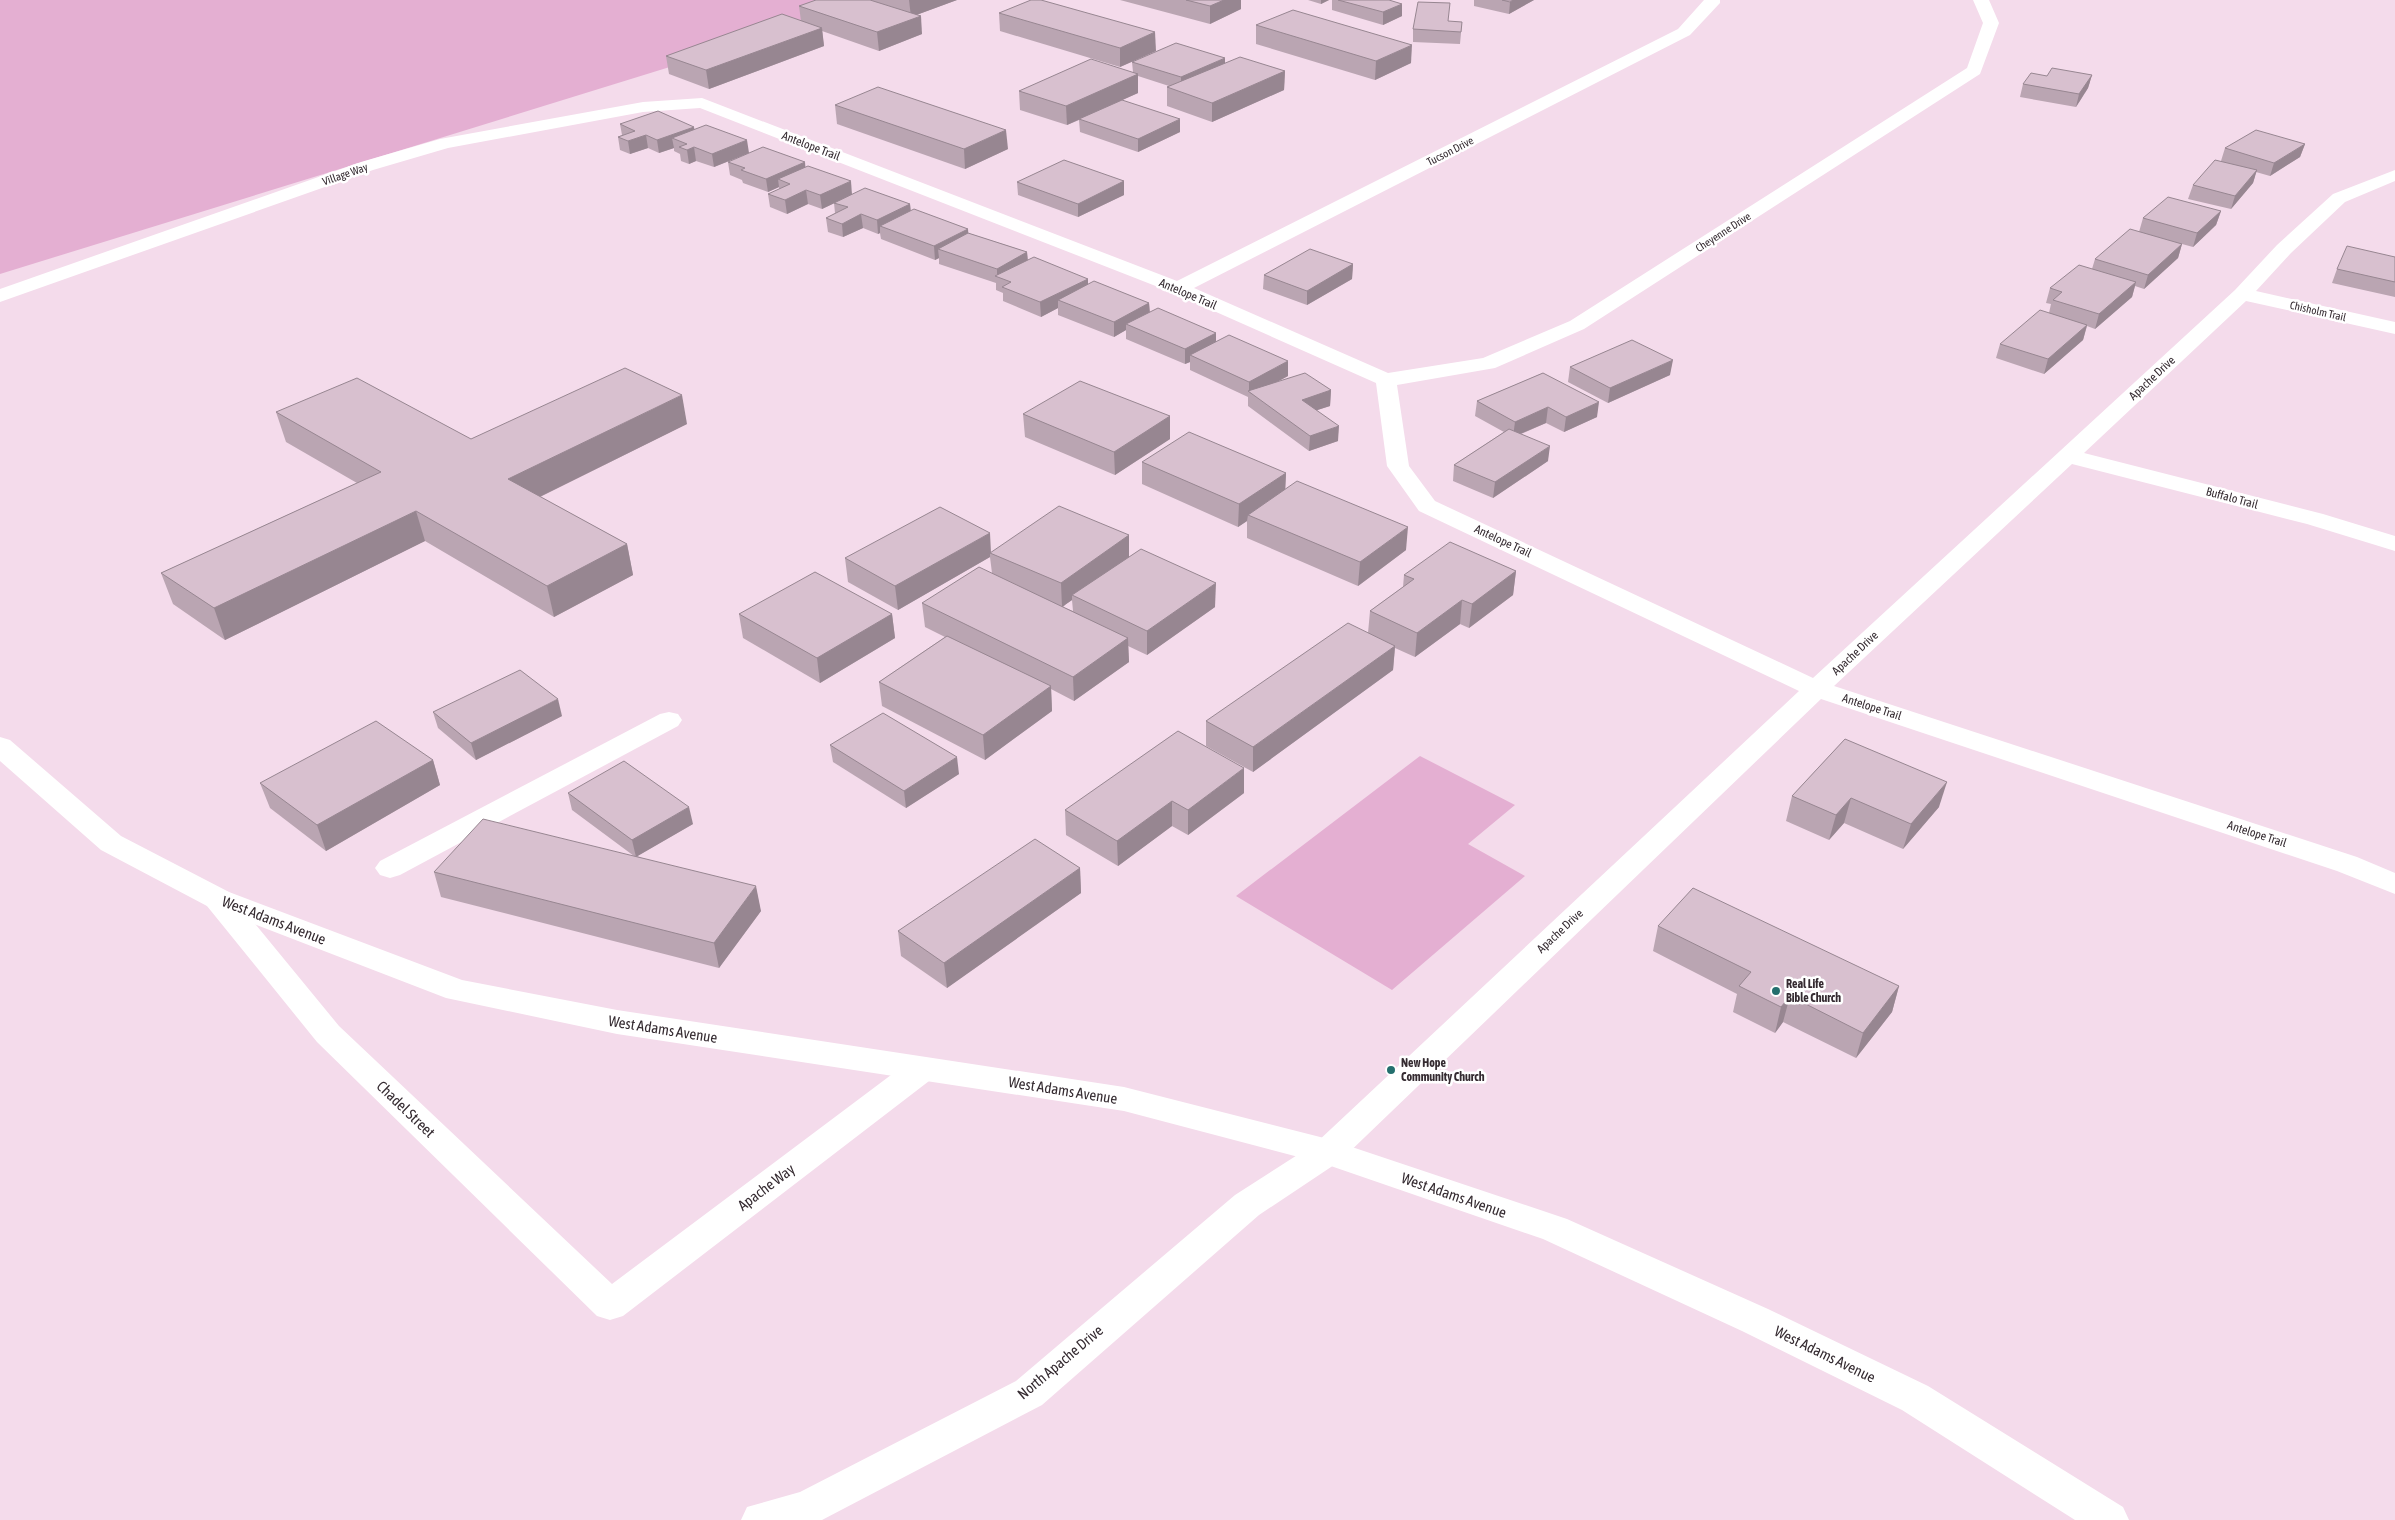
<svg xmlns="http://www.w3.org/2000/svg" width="2395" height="1520" font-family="'Asap Condensed',sans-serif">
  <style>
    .green { fill: #e4afd2 }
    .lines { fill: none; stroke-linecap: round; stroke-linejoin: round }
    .minor { fill: #fff; fill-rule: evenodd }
    .major { fill: #fff; fill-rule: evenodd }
    .wall { fill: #baa5b2; fill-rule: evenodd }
    .shaded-wall { fill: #978691 }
    .building { fill: #d8c0cf; stroke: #978691 }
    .poi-dot { fill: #246f6e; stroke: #fff; stroke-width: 2 }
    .labels { text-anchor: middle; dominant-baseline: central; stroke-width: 5; stroke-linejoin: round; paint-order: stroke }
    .far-street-label { font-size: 11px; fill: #352b31; stroke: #fff }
    .street-label { font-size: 12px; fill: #352b31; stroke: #fff }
    .poi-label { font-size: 12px; font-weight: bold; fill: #352b31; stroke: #fff; text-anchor: start }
    .near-street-label { font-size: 15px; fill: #352b31; stroke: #fff }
  </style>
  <rect width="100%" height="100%" fill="#f4dbeb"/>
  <g class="green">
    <path d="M0 0H865L673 66 0 274Z"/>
    <path d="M1420 756 1515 805 1468 844 1525 876 1392 990 1236 896Z"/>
  </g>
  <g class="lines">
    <g class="minor">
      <path d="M1704 0H1720V3L1690 35 1194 288 1388 373 1483 358 1570 321 1967 68 1983 23 1973 0H1989L1999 23 1980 74 1584 329 1495 368 1397 385 1409 466 1435 501 1813 678 2235 290 2277 245 2333 194 2395 170V181L2345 202 2291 253 2256 291 2395 322V334L2246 301 2084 453 2323 514 2395 536V551L2307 524 2072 464 1834 686 2357 857 2395 873V894L2337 871 1821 699 1340 1161 1259 1215 1042 1405 822 1520H741L747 1507 800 1492 1016 1381 1235 1195 1316 1143 1799 691 1419 511 1387 466 1376 383 1171 292 700 108 643 112 448 148 373 170 0 302V289L361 162 440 139 643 102 702 98 1177 281 1678 29Z"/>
      <path d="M669 712 678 714 682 720 678 726 400 875 390 878 380 875 375 868 380 861 660 714Z"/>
      <path d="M218 889 229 892 339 1026 612 1284 911 1060 922 1057 933 1060 938 1069 933 1078 623 1316 610 1320 597 1316 317 1042 207 906 203 899 207 892Z"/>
    </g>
    <path class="major" d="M0 737 10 740 121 836 229 892 462 980 617 1010 1124 1087 1328 1139 1567 1219 1768 1309 1928 1386 2123 1507 2129 1520H2075L1902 1410 1742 1331 1543 1239 1325 1164 1124 1111 617 1034 446 998 207 906 101 850 0 761Z"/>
  </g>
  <g class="wall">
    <path d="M872 0H957L916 15 922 34 879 51 822 31 824 46 709 89 669 74 666 56 801 21 799 6 872 1Z"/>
    <path d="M1120 0H1241V9L1210 24Z"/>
    <path d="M1308 0H1329L1321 4Z"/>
    <path d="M1332 0H1389L1402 16 1383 25 1332 10Z"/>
    <path d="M1474 0H1534L1509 14 1474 6Z"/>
    <path d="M999 13 1156 51 1120 67 1000 31Z"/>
    <path d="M1462 22 1460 44 1413 42V29Z"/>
    <path d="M1256 25 1411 63 1375 80 1256 44Z"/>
    <path d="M1132 62 1225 63 1285 71 1284 90 1212 122 1167 106V87L1169 86 1138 76V93L1122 100 1180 132 1138 152 1080 132 1079 120 1067 125 1020 110 1019 91 1133 72Z"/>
    <path d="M2092 75 2088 88 2076 107 2020 97 2023 84 2047 76Z"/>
    <path d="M835 105 1008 149 965 169 837 124Z"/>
    <path d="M620 124 694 130 749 153 714 167 696 161 689 164 681 161 680 154 674 151V148L659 153 648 148 630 154 620 150 618 137 622 135Z"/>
    <path d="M2305 144 2300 157 2270 176 2256 172 2253 183 2231 209 2188 199 2193 185 2221 161 2225 148Z"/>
    <path d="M728 162 805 167 852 194 910 204 911 211 968 229V233L1027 252 1028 260 1088 279V284L1149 303 1150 312 1216 333V342L1288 376 1275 383 1331 390 1330 406 1317 410 1338 441 1309 451 1248 406V397L1190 370V362L1185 364 1126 339V330L1114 337 1058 315V308L1041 317 1003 301V293L996 290V283L939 264V258L935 260 881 239 880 233 878 234 863 228 843 237 828 232 826 218 835 213 834 203 822 209 808 204 787 214 770 207 768 194 779 189V187L768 192 743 183 742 180 730 175Z"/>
    <path d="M1124 181V195L1078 217 1018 195 1017 182Z"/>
    <path d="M2221 211 2216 225 2193 247 2182 244 2178 258 2144 289 2135 286 2132 297 2095 329 2087 326 2083 340 2044 374 1996 358 2000 344 2049 313 2051 304 2046 303 2050 288 2092 269 2095 259 2139 232 2143 218Z"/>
    <path d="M2395 257V297L2332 283 2337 269Z"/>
    <path d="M1353 264 1352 279 1307 305 1263 289 1264 275Z"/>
    <path d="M1570 367 1670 375 1608 403 1568 382Z"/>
    <path d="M1543 373 1597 417 1564 432 1546 423 1521 434 1548 461 1493 498 1453 481 1454 465 1504 432 1475 416 1477 401Z"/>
    <path d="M276 412 471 439 687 424 540 497 627 544 633 575 554 617 425 541 225 640 173 604 161 573 357 483 286 442Z"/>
    <path d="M1023 414 1170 416V439L1115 475 1025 437Z"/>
    <path d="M1142 462 1286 473 1285 489 1406 550 1358 586 1247 538V521L1238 527 1142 484Z"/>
    <path d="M1129 535V557L1215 607 1147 655 1128 646 1129 662 1074 701 1051 689 1052 711 985 760 882 706 879 682 945 637 925 627 922 603 992 573 990 557 898 610 848 582 845 558 991 552ZM1072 600 1073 611 1063 607 1066 604Z"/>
    <path d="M1516 571 1513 595 1469 628 1460 624 1415 657 1395 648 1393 670 1253 772 1206 746V721L1368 633 1370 611 1403 587 1404 575Z"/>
    <path d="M739 614H892L895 638 820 683 743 638Z"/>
    <path d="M433 712 562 716 476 760 438 728Z"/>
    <path d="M1845 739 1939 807 1903 849 1844 823 1829 840 1786 821 1792 796Z"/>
    <path d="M830 745 959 774 906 808 833 762Z"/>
    <path d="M433 760 440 785 326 851 270 808 260 783Z"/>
    <path d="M568 793 693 824 637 856 761 911 719 968 441 897 434 872 634 856 572 810Z"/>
    <path d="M1244 793 1188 835 1172 826 1118 866 1066 835 1065 810Z"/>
    <path d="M1080 868 1081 893 947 988 901 956 898 931Z"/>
    <path d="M1658 926 1899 986 1892 1012 1856 1058 1783 1022 1775 1033 1733 1012 1737 994 1653 951Z"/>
  </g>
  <g class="shaded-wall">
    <path d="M909 0H957L911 17Z"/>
    <path d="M1224 0H1241V9L1210 24V6Z"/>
    <path d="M1321 0H1329L1321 4Z"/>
    <path d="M1513 0H1534L1509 14 1510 2Z"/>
    <path d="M1402 4V16L1383 25V12Z"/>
    <path d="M921 16 922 34 879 51 877 32Z"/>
    <path d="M822 28 824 46 709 89 706 70Z"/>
    <path d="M1155 32 1156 51 1120 67V48Z"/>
    <path d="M1412 45 1411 63 1375 80 1376 61Z"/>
    <path d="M1225 58V71L1181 90V77Z"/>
    <path d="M1285 71 1284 90 1212 122V103Z"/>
    <path d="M1138 74V93L1067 125 1066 106Z"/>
    <path d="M2092 75 2088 88 2076 107 2079 94Z"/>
    <path d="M1180 119V132L1138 152V139Z"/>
    <path d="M694 127 696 140 672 138 674 148 659 153 657 140Z"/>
    <path d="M1006 130 1008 149 965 169 964 149Z"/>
    <path d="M646 135 648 148 630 154 628 141Z"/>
    <path d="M747 140 749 153 714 167 712 154Z"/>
    <path d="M2305 144 2300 157 2270 176 2274 163Z"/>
    <path d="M694 147 696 161 689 164 687 150Z"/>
    <path d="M805 162 806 175 778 179 779 187 768 192 766 179Z"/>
    <path d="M2257 170 2253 183 2231 209 2235 196Z"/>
    <path d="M851 181 852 195 822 209 820 195Z"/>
    <path d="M1124 181V195L1078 217V204Z"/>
    <path d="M806 190 808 204 787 214 785 200Z"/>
    <path d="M910 204 911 218 880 226V233L878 234 877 220Z"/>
    <path d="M2221 211 2216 225 2193 247 2197 233Z"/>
    <path d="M861 214 863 228 843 237 842 224Z"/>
    <path d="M968 229 969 243 938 249 939 258 935 260 934 246Z"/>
    <path d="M2182 244 2178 258 2144 289 2148 275Z"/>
    <path d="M1027 252 1028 266 997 276V269Z"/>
    <path d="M1353 264 1352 279 1307 305V291Z"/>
    <path d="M1088 279V293L1058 300V308L1041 317 1040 302Z"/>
    <path d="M2136 282 2132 297 2095 329 2099 314Z"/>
    <path d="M1149 303 1150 317 1126 324V330L1114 337V322Z"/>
    <path d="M2087 325 2083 340 2044 374 2048 359Z"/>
    <path d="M1216 333V348L1190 355V362L1185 364V349Z"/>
    <path d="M1673 360 1670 375 1608 403 1610 388Z"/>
    <path d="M1288 361V376L1253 395 1249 392V382Z"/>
    <path d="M1331 390 1330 406 1302 415V400Z"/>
    <path d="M682 395 687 424 515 509 508 479Z"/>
    <path d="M1599 402 1597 417 1564 432 1566 417Z"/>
    <path d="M1548 407 1546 423 1513 437 1515 422Z"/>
    <path d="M1170 416V439L1115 475 1114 452Z"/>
    <path d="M1339 426 1338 441 1309 451 1310 436Z"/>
    <path d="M1550 446 1548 461 1493 498 1495 482Z"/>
    <path d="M1286 473 1285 496 1248 515 1247 521 1238 527 1239 504Z"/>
    <path d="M416 511 425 541 225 640 214 608Z"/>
    <path d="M1408 527 1406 550 1358 586 1360 562Z"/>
    <path d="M990 533 991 553H990V557L898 610 895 586Z"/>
    <path d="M1129 535V558L1072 595V600L1062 607 1061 583Z"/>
    <path d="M627 544 633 575 554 617 547 586Z"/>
    <path d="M1516 571 1513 595 1469 628 1472 604Z"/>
    <path d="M1216 583 1215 607 1147 655V631Z"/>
    <path d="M1462 600 1460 624 1415 657 1417 633Z"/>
    <path d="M892 614 895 638 820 683 817 658Z"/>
    <path d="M1128 638 1129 662 1074 701 1073 677Z"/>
    <path d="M1395 646 1393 670 1253 772V747Z"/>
    <path d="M1051 686 1052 711 985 760 983 735Z"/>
    <path d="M558 699 562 716 476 760 471 743Z"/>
    <path d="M957 757 959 774 906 808 904 791Z"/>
    <path d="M433 760 440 785 326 851 317 825Z"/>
    <path d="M1244 768V793L1188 835V810Z"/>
    <path d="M1947 782 1939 807 1903 849 1911 824Z"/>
    <path d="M1851 798 1844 823 1829 840 1836 815Z"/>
    <path d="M1172 801V826L1118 866 1117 841Z"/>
    <path d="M689 807 693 824 636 857 632 840Z"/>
    <path d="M1080 868 1081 893 947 988 944 963Z"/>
    <path d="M756 886 761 911 719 968 714 943Z"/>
    <path d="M1899 986 1892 1012 1856 1058 1863 1033Z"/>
    <path d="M1790 996 1783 1022 1775 1033 1781 1007Z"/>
  </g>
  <g class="building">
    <path d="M816 0H870L921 16 877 32 799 6Z"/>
    <path d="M1031 0H1041L1155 32 1120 48 999 13Z"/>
    <path d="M1186 0H1224L1210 6Z"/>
    <path d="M1338 0H1389L1402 4 1383 12Z"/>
    <path d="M1502 0H1513L1510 2Z"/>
    <path d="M1418 2 1450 3 1448 21 1462 22 1461 32 1413 29Z"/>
    <path d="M1293 10 1412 45 1376 61 1256 25Z"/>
    <path d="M782 14 822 28 706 70 666 56Z"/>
    <path d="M1176 43 1225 58 1181 77 1132 62Z"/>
    <path d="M1240 57 1285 71 1212 103 1167 87Z"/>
    <path d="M1091 59 1138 74 1066 106 1019 91Z"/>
    <path d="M2052 68 2092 75 2079 94 2023 84 2031 73 2047 76Z"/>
    <path d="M878 87 1006 130 964 149 835 105Z"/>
    <path d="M1122 100 1180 119 1138 139 1079 119Z"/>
    <path d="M658 111 694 127 657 140 646 135 628 141 618 137 635 131 620 124Z"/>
    <path d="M706 125 747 140 712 154 694 147 687 150 679 147 687 144 672 138Z"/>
    <path d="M2256 130 2305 144 2274 163 2225 148Z"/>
    <path d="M763 147 805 162 766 179 741 170 745 168 728 162Z"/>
    <path d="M1064 160 1124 181 1078 204 1017 182Z"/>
    <path d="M2215 160 2257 170 2235 196 2193 185Z"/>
    <path d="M808 166 851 181 820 195 806 190 785 200 768 194 790 184 778 179Z"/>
    <path d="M865 188 910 204 877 220 861 214 842 224 826 218 848 207 834 203Z"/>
    <path d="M2168 197 2221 211 2197 233 2143 218Z"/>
    <path d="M914 209 968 229 934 246 880 226Z"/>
    <path d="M2130 229 2182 244 2148 275 2095 259Z"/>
    <path d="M968 233 1027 252 997 269 938 249Z"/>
    <path d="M2347 246 2395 257V282L2337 269Z"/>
    <path d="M1310 249 1353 264 1307 291 1264 275Z"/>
    <path d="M1034 257 1088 279 1040 302 1002 287 1011 282 995 276Z"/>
    <path d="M2079 265 2136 282 2099 314 2053 300 2062 292 2050 288Z"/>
    <path d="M1094 281 1149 303 1114 322 1058 300Z"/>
    <path d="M1158 308 1216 333 1185 349 1126 324Z"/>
    <path d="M2040 310 2087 325 2048 359 2000 344Z"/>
    <path d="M1229 335 1288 361 1249 382 1190 355Z"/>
    <path d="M1632 340 1673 360 1610 388 1570 367Z"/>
    <path d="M625 368 682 395 508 479 627 544 547 586 416 511 214 608 161 573 381 472 276 412 357 378 471 439Z"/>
    <path d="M1305 373 1331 390 1302 400 1339 426 1310 436 1248 391Z"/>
    <path d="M1543 373 1599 402 1566 417 1548 407 1515 422 1477 401Z"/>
    <path d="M1080 381 1170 416 1114 452 1023 414Z"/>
    <path d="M1509 429 1550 446 1495 482 1454 465Z"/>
    <path d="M1189 432 1286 473 1239 504 1142 462Z"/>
    <path d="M1297 481 1408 527 1360 562 1248 515Z"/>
    <path d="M1059 506 1129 535 1061 583 990 553Z"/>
    <path d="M940 507 990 533 895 586 845 558Z"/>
    <path d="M1450 542 1516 571 1472 604 1462 600 1417 633 1370 611 1414 579 1404 575Z"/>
    <path d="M1141 549 1216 583 1147 631 1072 595Z"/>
    <path d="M979 567 1128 638 1073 677 922 603Z"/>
    <path d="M815 572 892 614 817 658 739 614Z"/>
    <path d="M1348 623 1395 646 1253 747 1206 721Z"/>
    <path d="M947 636 1051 686 983 735 879 682Z"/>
    <path d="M520 670 558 699 471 743 433 712Z"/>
    <path d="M883 713 957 757 904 791 830 745Z"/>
    <path d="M376 721 433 760 317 825 260 783Z"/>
    <path d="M1178 731 1244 768 1188 810 1172 801 1117 841 1065 810Z"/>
    <path d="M1845 739 1947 782 1911 824 1851 798 1836 815 1792 796Z"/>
    <path d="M624 761 689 807 632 840 568 793Z"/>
    <path d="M483 819 756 886 714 943 434 872Z"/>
    <path d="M1035 839 1080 868 944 963 898 931Z"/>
    <path d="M1693 888 1899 986 1863 1033 1790 996 1781 1007 1739 986 1751 972 1658 926Z"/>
  </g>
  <g class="poi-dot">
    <circle cx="1776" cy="991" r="5"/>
    <circle cx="1391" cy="1070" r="5"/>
  </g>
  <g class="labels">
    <g class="far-street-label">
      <text transform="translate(1450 151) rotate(-27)">Tucson Drive</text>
      <text transform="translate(345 174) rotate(-19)">Village Way</text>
      <text transform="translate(1723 232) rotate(-33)">Cheyenne Drive</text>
      <text transform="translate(2318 311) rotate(13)">Chisholm Trail</text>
    </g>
    <g class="street-label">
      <text transform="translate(811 146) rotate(21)">Antelope Trail</text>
      <text transform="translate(1188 294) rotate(23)">Antelope Trail</text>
      <text transform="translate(2152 378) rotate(-43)">Apache Drive</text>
      <text transform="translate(2232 498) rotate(15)">Buffalo Trail</text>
      <text transform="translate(1503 541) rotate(25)">Antelope Trail</text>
      <text transform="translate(1855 653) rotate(-43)">Apache Drive</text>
      <text transform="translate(1872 707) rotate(18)">Antelope Trail</text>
      <text transform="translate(2257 834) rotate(18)">Antelope Trail</text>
      <text transform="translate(1560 931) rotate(-43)">Apache Drive</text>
    </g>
    <g class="poi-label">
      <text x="1786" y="984">Real Life<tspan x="1786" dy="14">Bible Church</tspan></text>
      <text x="1401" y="1063">New Hope<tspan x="1401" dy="14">Community Church</tspan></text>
    </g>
    <g class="near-street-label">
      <text transform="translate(274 920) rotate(21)">West Adams Avenue</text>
      <text transform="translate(663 1029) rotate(9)">West Adams Avenue</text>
      <text transform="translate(1063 1090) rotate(9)">West Adams Avenue</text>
      <text transform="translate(406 1109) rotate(44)">Chadel Street</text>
      <text transform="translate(766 1187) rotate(-37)">Apache Way</text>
      <text transform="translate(1454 1195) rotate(19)">West Adams Avenue</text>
      <text transform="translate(1825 1354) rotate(26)">West Adams Avenue</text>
      <text transform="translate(1060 1362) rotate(-40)">North Apache Drive</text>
    </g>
  </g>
</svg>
